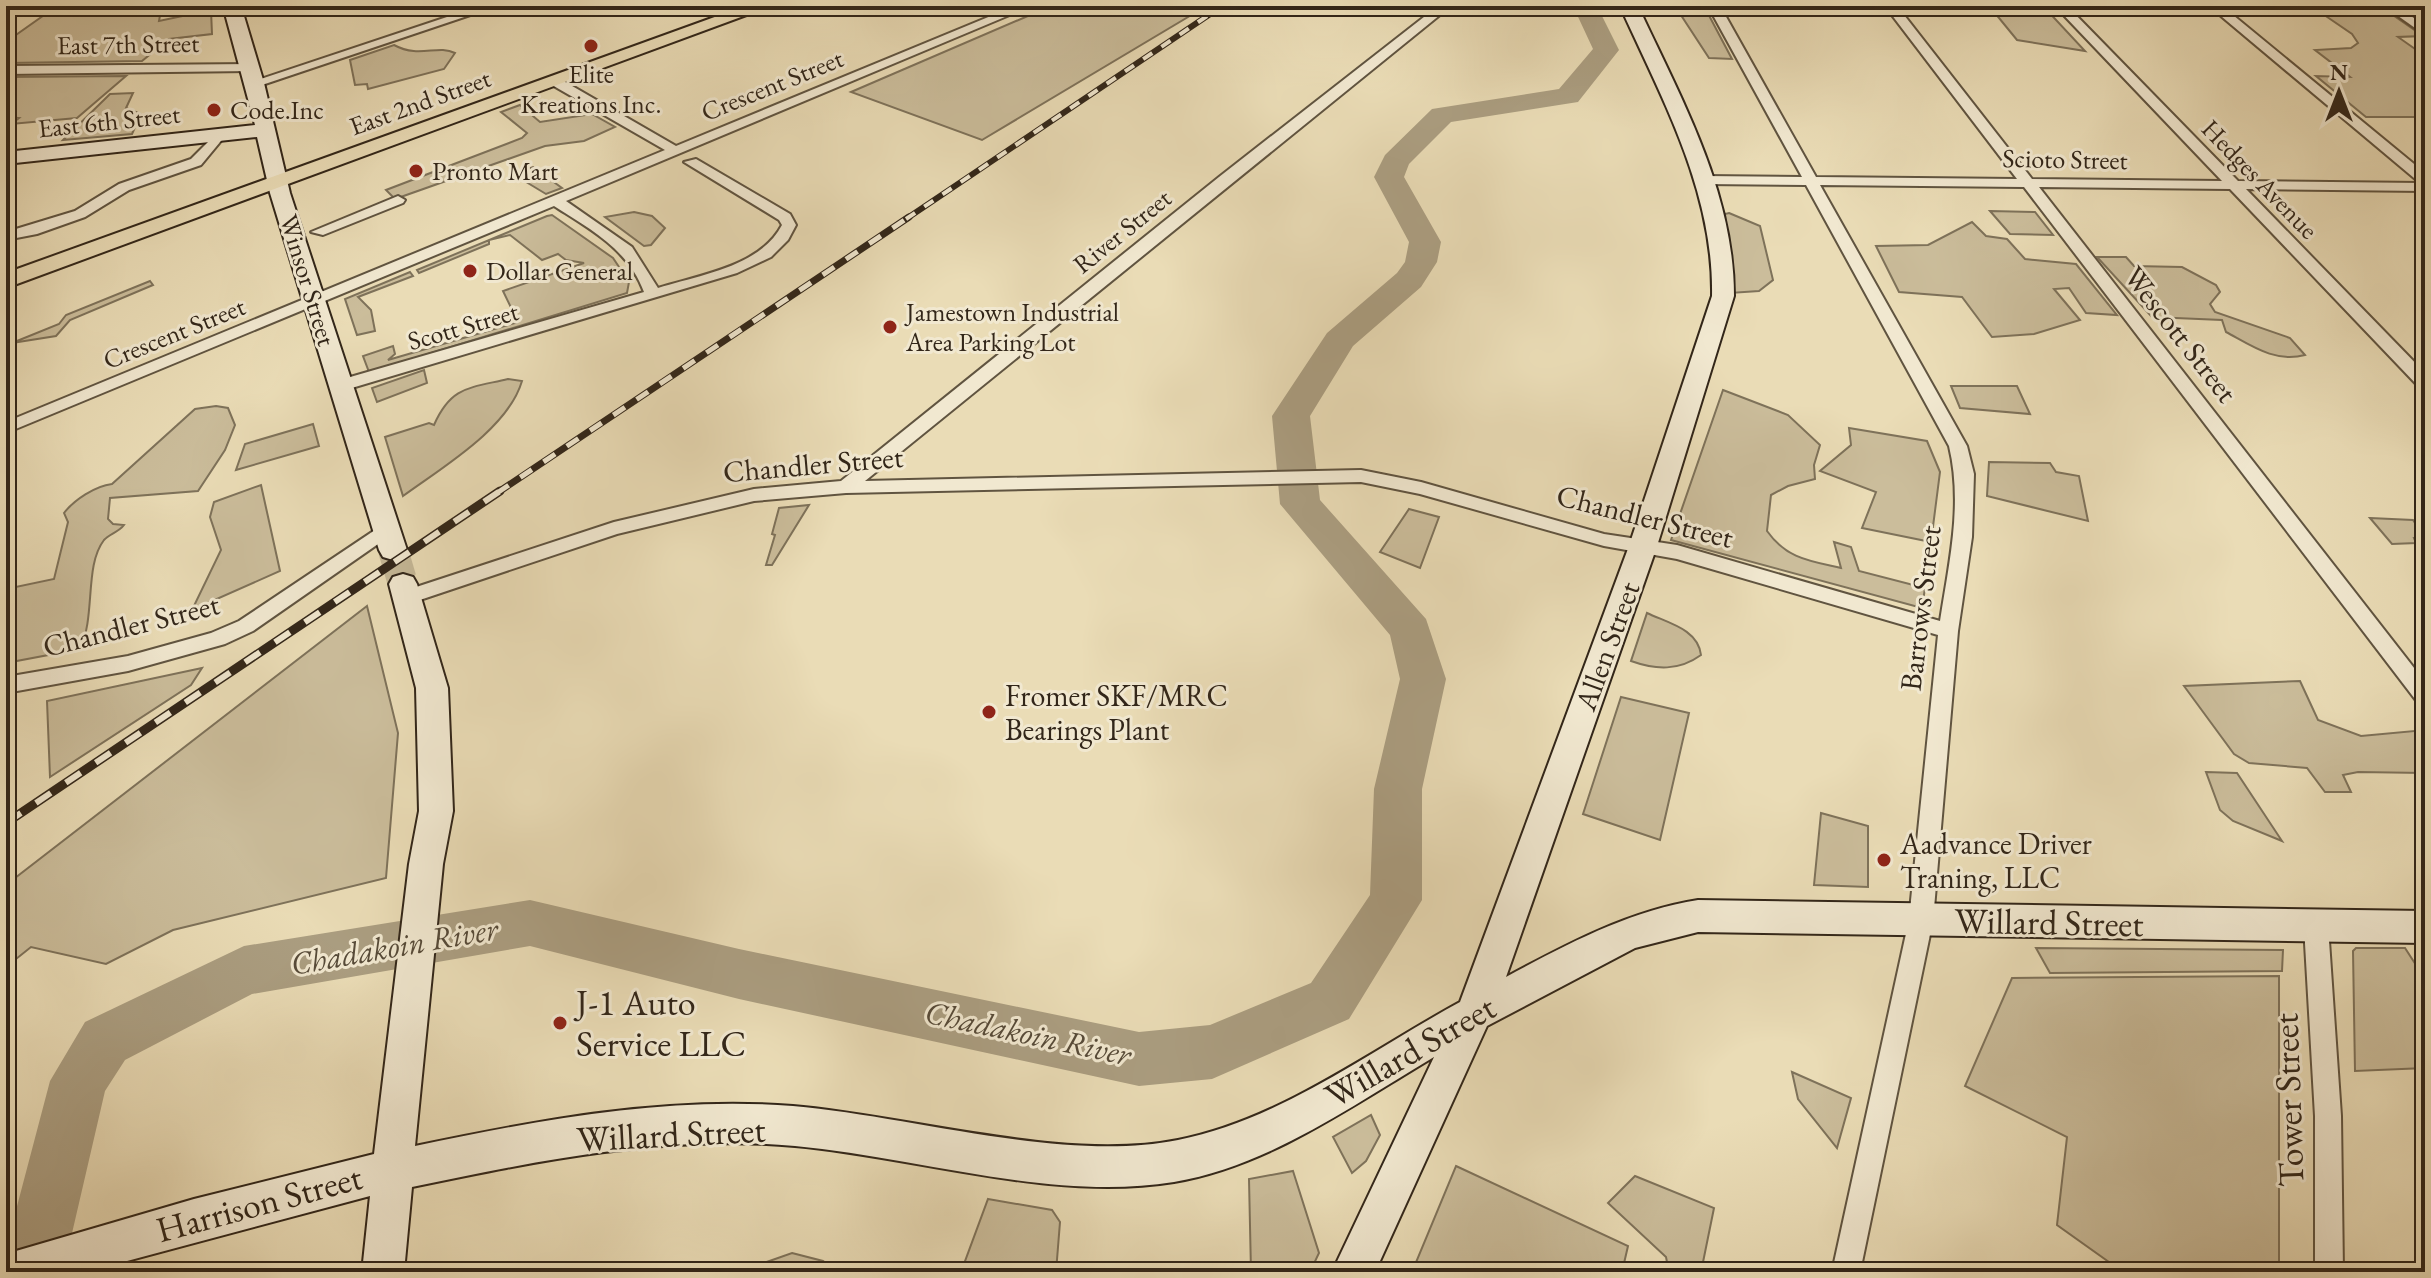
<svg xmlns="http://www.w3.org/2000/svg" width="2431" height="1278" font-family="'EB Garamond',serif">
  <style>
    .green { fill: #cbbd9b; stroke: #7e725a; stroke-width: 2 }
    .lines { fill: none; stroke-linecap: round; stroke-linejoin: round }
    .river { fill: #ab9e81; fill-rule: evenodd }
    .secondary-tunnel { stroke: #c5b897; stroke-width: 30; stroke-dasharray: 30 15; stroke-linecap: butt }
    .street-casing { stroke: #605440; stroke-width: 4 }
    .secondary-casing { stroke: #322619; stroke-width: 4 }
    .primary-casing { stroke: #322619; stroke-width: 4 }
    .street { fill: #f1e8d0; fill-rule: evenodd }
    .secondary { fill: #f1e8d0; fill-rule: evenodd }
    .primary { fill: #eadcb6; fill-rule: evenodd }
    .rail-far2-casing { stroke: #322619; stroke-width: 6 }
    .rail-far1-casing { stroke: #322619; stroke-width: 7 }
    .rail-casing { stroke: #322619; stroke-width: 9 }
    .rail-far2 { stroke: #f1e8d0; stroke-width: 4; stroke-dasharray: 11; stroke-linecap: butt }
    .rail-far1 { stroke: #f1e8d0; stroke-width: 5; stroke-dasharray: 14; stroke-linecap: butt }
    .rail { stroke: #f1e8d0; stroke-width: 6; stroke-dasharray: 18; stroke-linecap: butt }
    .poi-dot { fill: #8f2418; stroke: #f1e8d0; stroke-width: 3 }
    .labels { text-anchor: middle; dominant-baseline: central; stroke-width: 6; stroke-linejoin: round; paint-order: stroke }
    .far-street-label { font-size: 26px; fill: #322619; stroke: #f1e8d0 }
    .far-poi-label { font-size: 26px; fill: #322619; stroke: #f1e8d0; text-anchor: start }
    .street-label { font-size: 30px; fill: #322619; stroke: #f1e8d0 }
    .poi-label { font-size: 30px; fill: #322619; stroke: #f1e8d0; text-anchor: start }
    .water-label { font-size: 32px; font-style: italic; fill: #564a38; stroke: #f1e8d0 }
    .near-street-label { font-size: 36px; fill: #322619; stroke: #f1e8d0 }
    .near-poi-label { font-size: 36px; fill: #322619; stroke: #f1e8d0; text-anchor: start }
  </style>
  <rect width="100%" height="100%" fill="#eadcb6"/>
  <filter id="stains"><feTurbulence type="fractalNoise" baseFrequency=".0025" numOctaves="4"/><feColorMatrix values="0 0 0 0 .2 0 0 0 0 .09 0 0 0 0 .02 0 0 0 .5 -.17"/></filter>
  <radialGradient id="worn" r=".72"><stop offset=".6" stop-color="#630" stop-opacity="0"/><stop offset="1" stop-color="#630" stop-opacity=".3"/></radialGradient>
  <g class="green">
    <path d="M57 6H184L161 10 159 21 211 10 212 34 169 39 142 61 6 63V37H13Z"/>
    <path d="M1051 6H1171L1193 14 982 140 851 92Z"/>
    <path d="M1675 6H1704L1732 59 1709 58Z"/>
    <path d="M1990 7H2044L2085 51 2017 40Z"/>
    <path d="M2314 8 2387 11 2423 36 2398 37 2425 56V117H2366L2316 76 2350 77 2315 50 2351 48 2358 43 2352 34Z"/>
    <path d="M394 45C420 59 437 44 455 53L444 69 368 89 367 84 355 85 350 60Z"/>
    <path d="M126 76 77 118 11 124 19 118 6 117V77Z"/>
    <path d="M133 93 126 108 141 114 132 134 63 140 110 94Z"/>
    <path d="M520 105 540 122 592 114 615 127 584 141 545 146 395 199 386 190 522 138 527 133 501 112Z"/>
    <path d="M533 167 562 188 546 194 513 174Z"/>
    <path d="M1990 211 2035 212 2053 235 2010 234Z"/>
    <path d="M634 212 652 216 665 228 651 245 644 246 605 217Z"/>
    <path d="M1729 213 1760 226 1773 280 1759 291 1730 293 1725 214Z"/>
    <path d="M552 215 613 258 629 282 627 293 369 372 363 356 393 346 395 354 388 360 518 322 503 291 584 263 566 260 558 254 542 260 510 235 489 240V244L419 273 417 270 547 216Z"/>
    <path d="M1972 222 1986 236 2007 239 2025 259 2076 264 2117 315 2086 313 2069 288 2054 289 2080 320 2034 334 1992 337 1962 297 1899 292 1876 246 1928 245Z"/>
    <path d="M2097 257H2126L2134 266 2182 267 2216 285 2220 292 2210 304 2215 312 2290 338 2305 355C2275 363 2252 346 2226 332L2222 320 2152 317Z"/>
    <path d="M410 272 413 276 358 297 371 310 375 331 357 335 345 299Z"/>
    <path d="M150 281 153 285 70 320 56 336 12 343 59 324 66 315Z"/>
    <path d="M424 370 427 383 377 402 372 388Z"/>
    <path d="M508 379 522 381C508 429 441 468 403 496L385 437 429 423 434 425C451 386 470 388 508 379Z"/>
    <path d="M1951 386H2017L2030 414 1960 408Z"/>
    <path d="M1723 390 1788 415 1820 445 1814 465 1815 479 1788 486 1771 495 1767 531C1787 559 1810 561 1841 568L1834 542 1851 547 1859 571 1925 588 1922 608 1671 540Z"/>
    <path d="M216 406 228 408 235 425 225 450 198 491 110 498 108 519 113 524 124 525C119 532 109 534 104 540 84 566 96 616 80 649L6 663V589L54 579 68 522 64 513C74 500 95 486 112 484L195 409Z"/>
    <path d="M313 424 319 446 236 470 245 444Z"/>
    <path d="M1849 428 1927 441 1940 472 1931 542 1862 528 1876 492 1820 471 1851 445Z"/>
    <path d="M1989 462 2050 463 2056 472 2079 476 2088 521 1987 496Z"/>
    <path d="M261 485 280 571 192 610 221 550 210 517 214 502Z"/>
    <path d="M809 505 772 565H766L775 535 772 534 779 508Z"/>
    <path d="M1409 509 1439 517 1420 568 1380 552Z"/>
    <path d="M2370 518 2413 520 2425 538H2414L2416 543 2392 544Z"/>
    <path d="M367 606 398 733 386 878 173 930 106 964 31 947 6 967V885Z"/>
    <path d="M1647 613C1668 623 1698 629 1701 655 1679 671 1656 670 1631 661Z"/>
    <path d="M202 668 191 685 50 777 47 701Z"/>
    <path d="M2300 681 2318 720 2361 736 2425 730V743L2420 749 2424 773 2358 772 2343 775 2351 792H2325L2307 768 2249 763 2234 754 2184 686Z"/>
    <path d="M1621 697 1689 713 1660 840 1583 814Z"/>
    <path d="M2206 772 2237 773 2282 841 2233 821 2220 810Z"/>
    <path d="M1821 813 1868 826V887L1814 885Z"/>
    <path d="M2036 948 2283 950 2282 971 2050 973Z"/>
    <path d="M2356 948H2405L2425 979V1068L2355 1071 2353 951Z"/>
    <path d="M2279 976V1272H2123L2057 1225 2067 1137 1965 1086 2012 978Z"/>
    <path d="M1792 1072 1851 1098 1837 1148 1798 1099Z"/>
    <path d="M1371 1115 1380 1135 1366 1161 1352 1173 1333 1137Z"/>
    <path d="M1456 1166 1628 1246 1622 1272H1412Z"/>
    <path d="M1293 1171 1319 1253 1310 1272H1251L1249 1179Z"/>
    <path d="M1635 1176 1714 1208 1701 1272H1680L1668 1267 1666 1257 1608 1203Z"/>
    <path d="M988 1199 1052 1210 1060 1222 1056 1272H961Z"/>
    <path d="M792 1253 823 1261 837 1272H757L761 1264Z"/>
  </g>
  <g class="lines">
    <path class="river" d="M1573 6H1597L1619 50 1578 102 1451 122 1409 164 1404 177 1441 242 1437 262 1421 287 1353 346 1310 416 1320 500 1426 619 1446 679 1422 789V900L1349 1019 1212 1079 1139 1086 739 999 530 946 252 994 125 1060 105 1091 63 1272H6V1248L50 1081 85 1022 244 946 530 900 739 949 1139 1032 1210 1025 1311 983 1370 895 1374 789 1400 679 1390 635 1280 504 1272 416 1327 333 1397 273 1405 262 1409 242 1374 177 1385 155 1432 109 1559 89 1593 49Z"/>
    <path class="secondary-tunnel" d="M393 550 403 584"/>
    <g class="street-casing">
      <g id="street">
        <path d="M480 6H497L259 86 249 83Z"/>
        <path d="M1015 6H1031L566 201 632 247 658 288C699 275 760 267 782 225L779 220 684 162 696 159 790 214 796 225 788 240 771 257 737 273 345 390H333V382L644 292C628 249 590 229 554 206L6 433V422L665 150 552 85V79H560L676 146Z"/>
        <path d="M1438 6H1451L865 481 1361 470 1421 482 1604 534 1677 545 1940 621C1949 563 1963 504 1949 446L1806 185 1704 184 1697 180 1704 176 1802 177 1708 6H1720L1816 177 2017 179 1885 6H1897L2032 179 2222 181 2055 6H2067L2238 181 2420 183 2209 6H2222L2425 173V191L2246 189 2425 373V388L2419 387 2230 189 2039 187 2425 682V705L2418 703 2024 187 1820 185 1967 446 1974 474 1972 537 1958 631 1933 920 1860 1272H1832L1909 920 1938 635 1677 559 1604 546 1420 494 1361 482 846 493 754 501 617 534 405 605 395 598 398 593 614 522 754 489 841 481 1219 177Z"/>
        <path d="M2384 6H2397L2425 26V35Z"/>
        <path d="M254 64V70L250 71 6 74V66Z"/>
        <path d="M218 132 225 136 201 165 129 190 85 217 37 234 6 240V232L75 211 119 184 191 159Z"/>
        <path d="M398 196 405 200 403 203 323 235 311 232Z"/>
        <path d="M384 524 391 525 393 530 391 535 253 631 225 644 128 671 6 693V677L128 656 211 633 239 621Z"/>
        <path d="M2316 915 2324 918 2328 926 2341 1116 2343 1272H2315V1116L2304 926 2308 918Z"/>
      </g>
    </g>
    <g class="secondary-casing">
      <g id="secondary">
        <path d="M223 6H241L264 83 290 193 407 550 403 557 393 560 383 557 379 550 270 193 257 137 6 164V152L255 125Z"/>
        <path d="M1620 6H1638C1681 99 1734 191 1734 296L1657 546 1506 977C1567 944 1629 911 1698 900L2425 911V943L1698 932 1635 948 1487 1026 1375 1272H1332L1434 1057C1353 1105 1269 1166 1174 1182 1052 1202 917 1157 795 1146 667 1134 537 1161 412 1187L404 1272H362L370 1196 86 1272H6V1255L16 1251 194 1199 374 1154 409 864 419 811 416 688 389 584 393 577 403 574 413 577 417 584 448 688 453 811 443 864 415 1146C539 1120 666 1096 793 1106 911 1116 1064 1163 1178 1140 1280 1120 1370 1051 1460 1002L1629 546 1712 296C1714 191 1662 99 1620 6Z"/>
      </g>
    </g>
    <g class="primary-casing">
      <path id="primary" d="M745 6H771L6 288V273Z"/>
    </g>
    <use href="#street" class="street"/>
    <use href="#secondary" class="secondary"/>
    <use href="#primary" class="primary"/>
    <g class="rail-far2-casing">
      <path id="rail-far2" d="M906 219 1222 6"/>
    </g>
    <g class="rail-far1-casing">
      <path id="rail-far1" d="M497 493 909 217"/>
    </g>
    <g class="rail-casing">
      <path id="rail" d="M6 823 500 491"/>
    </g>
    <use href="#rail-far2" class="rail-far2"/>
    <use href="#rail-far1" class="rail-far1"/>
    <use href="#rail" class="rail"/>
  </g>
  <g class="poi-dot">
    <circle cx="591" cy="46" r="8"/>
    <circle cx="214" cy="110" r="8"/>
    <circle cx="416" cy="171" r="8"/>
    <circle cx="470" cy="271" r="8"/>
    <circle cx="890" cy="327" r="8"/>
    <circle cx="989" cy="712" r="8"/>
    <circle cx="1884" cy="860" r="8"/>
    <circle cx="560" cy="1023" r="8"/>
  </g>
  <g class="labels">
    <g class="far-street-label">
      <text transform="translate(128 44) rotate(-1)">East 7th Street</text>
      <text transform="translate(772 85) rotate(-22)">Crescent Street</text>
      <text transform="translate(420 102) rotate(-20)">East 2nd Street</text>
      <text transform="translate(109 121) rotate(-6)">East 6th Street</text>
      <text transform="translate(2065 159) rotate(1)">Scioto Street</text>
      <text transform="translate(2260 179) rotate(46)">Hedges Avenue</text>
      <text transform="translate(1122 231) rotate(-39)">River Street</text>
      <text transform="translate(308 280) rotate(73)">Winsor Street</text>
      <text transform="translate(463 326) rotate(-16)">Scott Street</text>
      <text transform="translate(174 333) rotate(-22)">Crescent Street</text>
    </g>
    <g class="far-poi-label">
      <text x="591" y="74" text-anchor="middle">Elite<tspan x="591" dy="30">Kreations Inc.</tspan></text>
      <text x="230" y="110">Code.Inc</text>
      <text x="432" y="171">Pronto Mart</text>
      <text x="486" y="271">Dollar General</text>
      <text x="906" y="312">Jamestown Industrial<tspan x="906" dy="30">Area Parking Lot</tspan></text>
    </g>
    <g class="street-label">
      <text transform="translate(2181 334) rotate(52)">Wescott Street</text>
      <text transform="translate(813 464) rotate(-5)">Chandler Street</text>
      <text transform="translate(1645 516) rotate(14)">Chandler Street</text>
      <text transform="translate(1920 608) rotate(-83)">Barrows Street</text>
      <text transform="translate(131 625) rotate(-14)">Chandler Street</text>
      <text transform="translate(1607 646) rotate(-70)">Allen Street</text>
    </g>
    <g class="poi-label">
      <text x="1005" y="695">Fromer SKF/MRC<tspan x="1005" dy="34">Bearings Plant</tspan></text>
      <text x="1900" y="843">Aadvance Driver<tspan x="1900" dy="34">Traning, LLC</tspan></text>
    </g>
    <g class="water-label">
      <text transform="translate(394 946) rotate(-10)">Chadakoin River</text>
      <text transform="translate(1028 1033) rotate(12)">Chadakoin River</text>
    </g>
    <g class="near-street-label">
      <text transform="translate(2049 922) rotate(1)">Willard Street</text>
      <text transform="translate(1410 1051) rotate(-30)">Willard Street</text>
      <text transform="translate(2288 1100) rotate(-92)">Tower Street</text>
      <text transform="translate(671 1134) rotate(-3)">Willard Street</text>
      <text transform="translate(259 1203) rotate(-15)">Harrison Street</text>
    </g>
    <g class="near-poi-label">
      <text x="576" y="1002">J-1 Auto<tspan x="576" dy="41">Service LLC</tspan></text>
    </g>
  </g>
  <rect width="2431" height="1278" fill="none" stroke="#eadcb6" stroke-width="32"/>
  <rect x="8" y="8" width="2415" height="1262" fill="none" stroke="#322619" stroke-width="4"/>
  <rect x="16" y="16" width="2399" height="1246" fill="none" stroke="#322619" stroke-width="2"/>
  <g transform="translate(2339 92)" stroke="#f1e8d0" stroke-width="6" paint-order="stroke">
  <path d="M0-6L14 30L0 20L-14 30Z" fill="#322619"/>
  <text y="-12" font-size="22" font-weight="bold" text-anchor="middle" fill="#322619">N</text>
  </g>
  <rect width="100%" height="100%" filter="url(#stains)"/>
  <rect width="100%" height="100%" fill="url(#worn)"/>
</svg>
